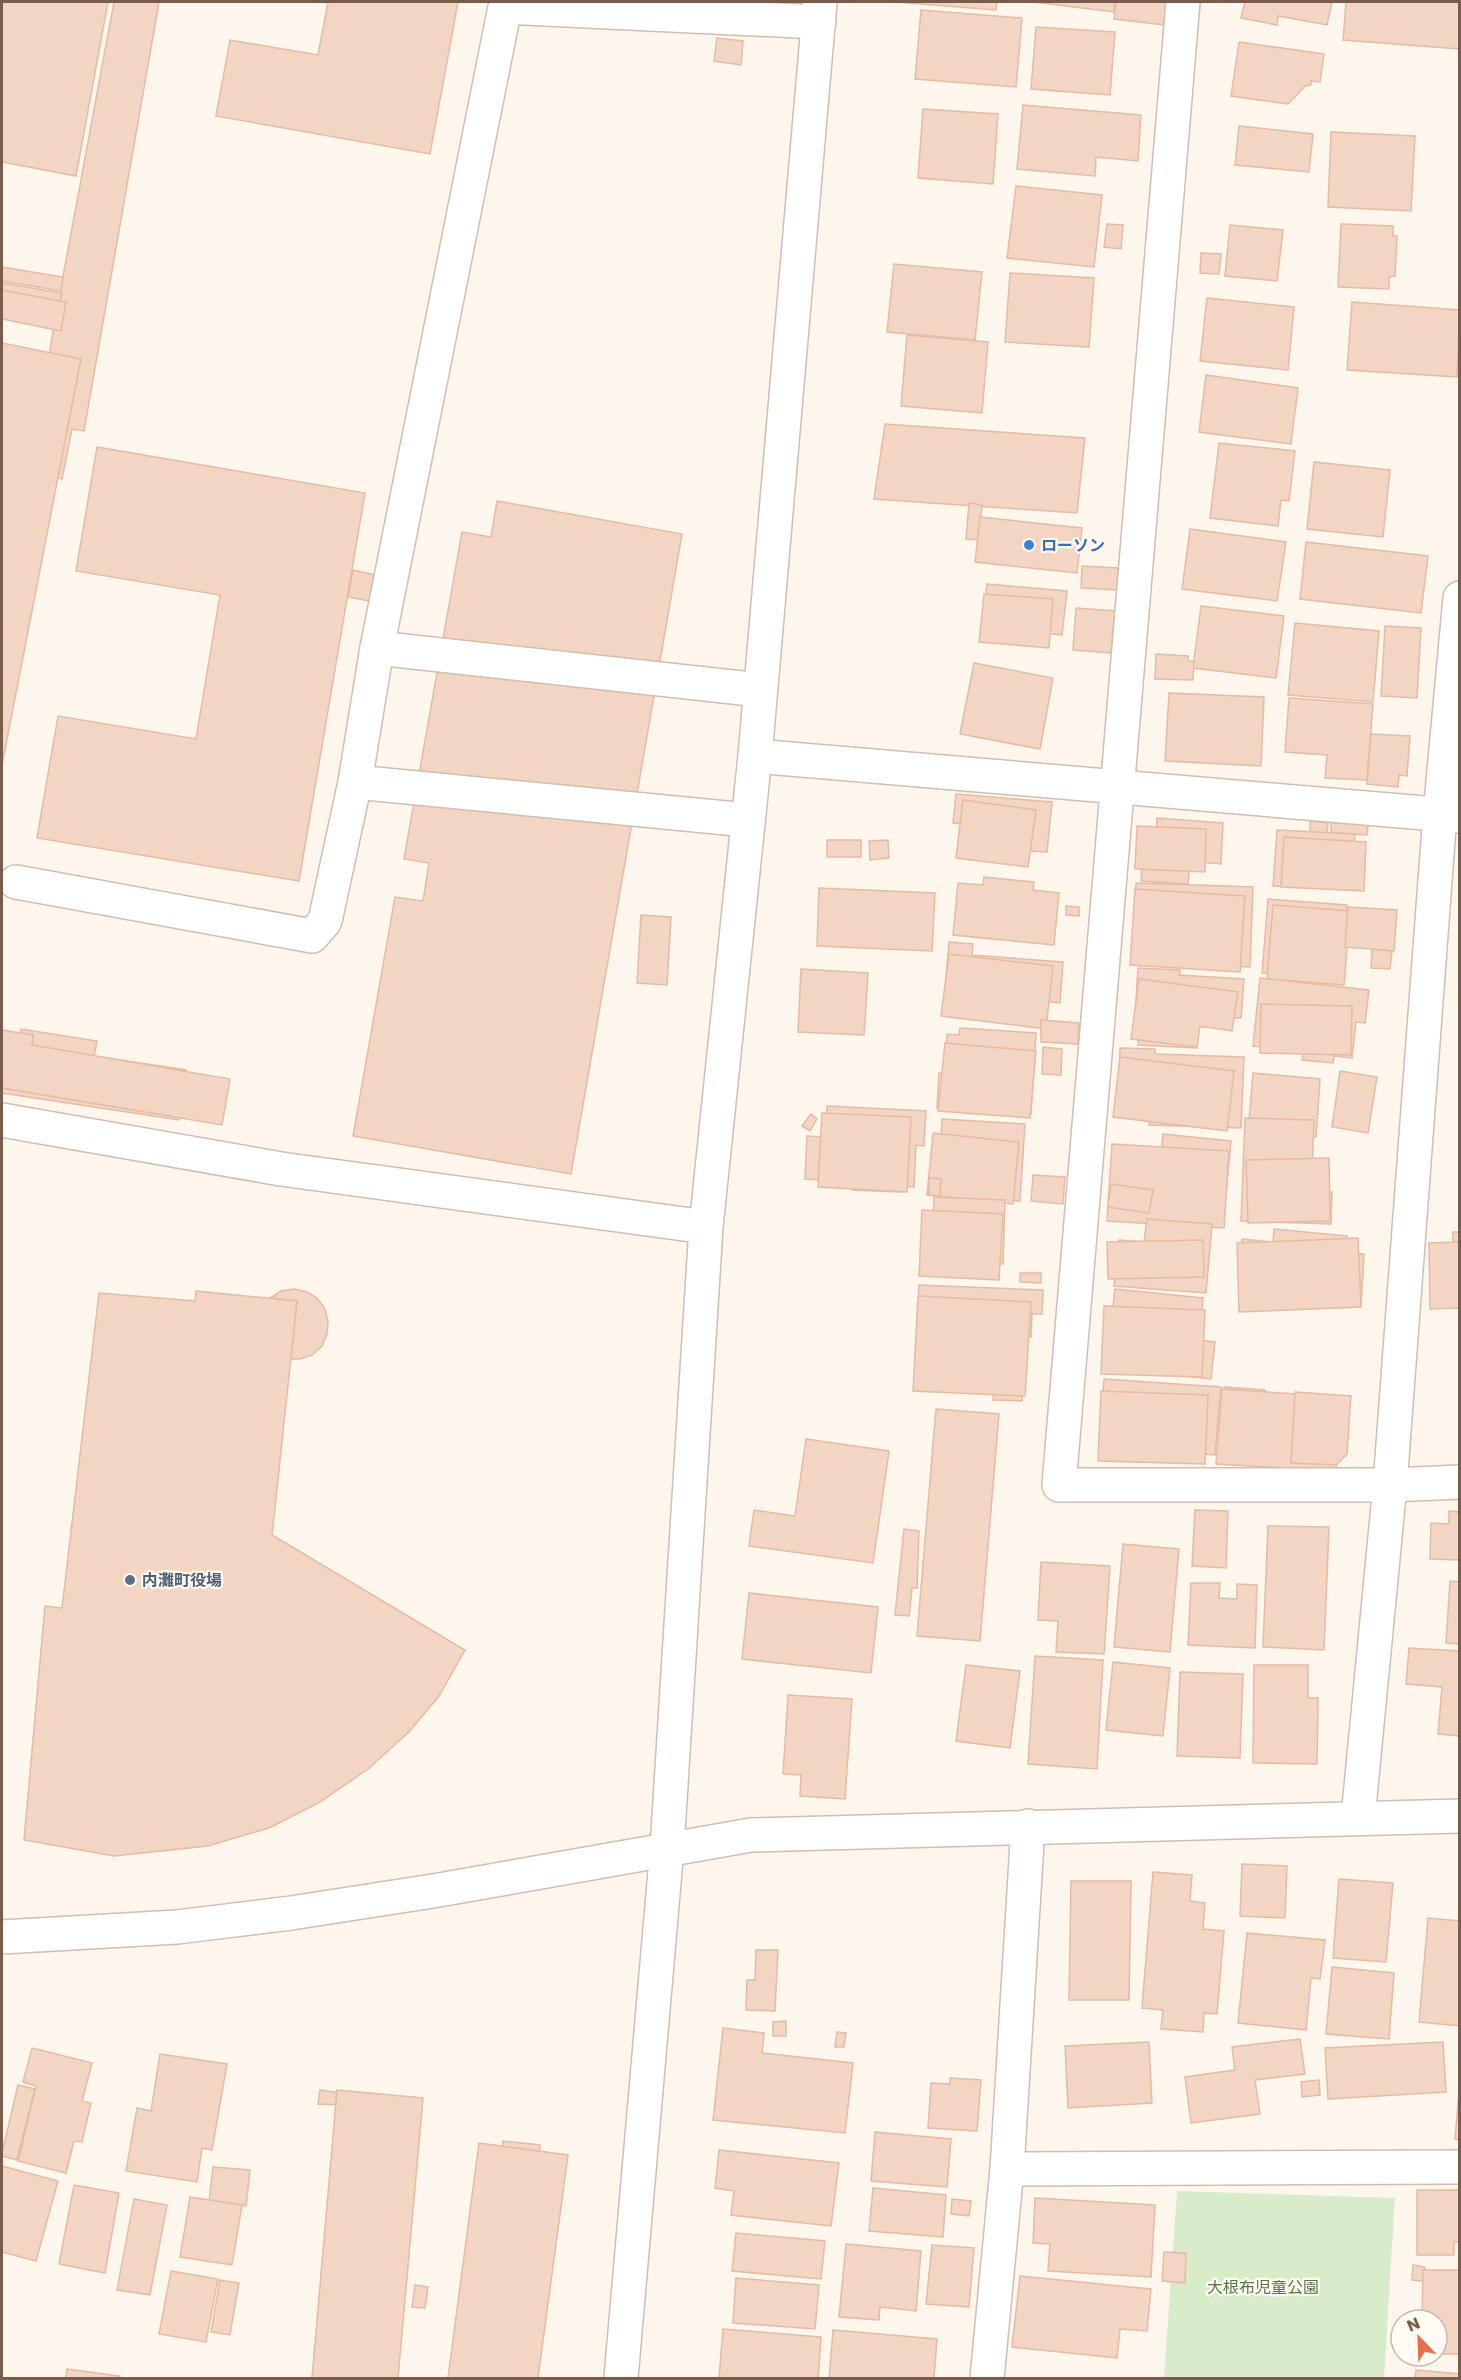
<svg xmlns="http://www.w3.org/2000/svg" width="1461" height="2380" font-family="Poppins,'Noto Sans JP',sans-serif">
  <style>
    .green { fill: #d8ecc9 }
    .building { fill: #f3d5c3; stroke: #e6bba3; stroke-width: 1.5 }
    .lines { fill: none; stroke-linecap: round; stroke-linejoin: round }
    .minor-casing { stroke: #d1beb0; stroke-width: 36 }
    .minor { stroke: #fff; stroke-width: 33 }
    .shop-dot { fill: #3f7fe0; stroke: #fffaf3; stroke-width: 2 }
    .service-dot { fill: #5c6f8a; stroke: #fffaf3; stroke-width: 2 }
    .labels { text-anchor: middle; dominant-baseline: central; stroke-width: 4.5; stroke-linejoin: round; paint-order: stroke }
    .shop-label { font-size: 16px; font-weight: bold; fill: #366cbe; stroke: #fffaf3; text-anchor: start }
    .service-label { font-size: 16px; font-weight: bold; fill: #4e5e75; stroke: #fffaf3; text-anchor: start }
    .park-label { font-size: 16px; fill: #537a41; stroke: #fffaf3 }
  </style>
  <rect width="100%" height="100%" fill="#fdf6ec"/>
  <path class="green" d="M1177 2191 1395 2198 1384 2378H1164Z"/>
  <g class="building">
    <path d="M2 2H108L76 176 2 162Z"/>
    <path d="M114 2H159L84 431 72 429 62 479 31 470 54 325Z"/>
    <path d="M328 2H458L430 154 216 116 230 40 318 55Z"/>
    <path d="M895 2H997L996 10Z"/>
    <path d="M1033 2H1115L1114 12Z"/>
    <path d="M1116 2H1167L1164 25 1114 19Z"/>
    <path d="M1245 2H1332L1327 25 1278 16 1277 25 1241 18Z"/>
    <path d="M1346 2H1460L1459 49 1343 40Z"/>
    <path d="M921 10 1022 18 1016 87 915 79Z"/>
    <path d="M1036 27 1115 32 1110 95 1031 89Z"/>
    <path d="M717 38 743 41 741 65 714 61Z"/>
    <path d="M1239 42 1324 54 1320 82 1311 81V85L1305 86 1288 104 1231 96Z"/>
    <path d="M1023 105 1141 115 1138 161 1096 157 1095 176 1017 169Z"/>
    <path d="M923 109 998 114 993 184 918 178Z"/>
    <path d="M1239 126 1313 134 1309 172 1235 165Z"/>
    <path d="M1331 132 1415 136 1411 211 1328 207Z"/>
    <path d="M1016 186 1102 195 1094 267 1007 258Z"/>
    <path d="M1107 224 1123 225 1121 249 1104 247Z"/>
    <path d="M1341 224 1393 226V236H1397L1395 276 1389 277V289L1338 287Z"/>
    <path d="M1230 225 1283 230 1277 281 1225 276Z"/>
    <path d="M1201 253 1221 254 1219 274 1200 273Z"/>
    <path d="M894 264 982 272 975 340 887 332Z"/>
    <path d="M2 267 63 277 61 291 2 281Z"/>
    <path d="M1010 273 1094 278 1089 347 1005 342Z"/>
    <path d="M2 283 62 293 54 324 10 316V310L2 309Z"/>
    <path d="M2 290 66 302 61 331 2 319Z"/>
    <path d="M1207 298 1294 307 1288 370 1200 361Z"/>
    <path d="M1352 302 1460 310 1457 377 1347 370Z"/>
    <path d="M907 335 988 342 982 413 901 406Z"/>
    <path d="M2 343 81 359 2 765Z"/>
    <path d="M1206 375 1298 388 1291 444 1199 432Z"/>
    <path d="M885 424 1085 438 1077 513 874 499Z"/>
    <path d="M1219 443 1295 451 1289 501 1281 500 1278 526 1210 518Z"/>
    <path d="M97 447 365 493 299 881 37 838 58 716 196 739 220 595 76 571Z"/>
    <path d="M1314 462 1390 470 1383 537 1307 529Z"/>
    <path d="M497 501 682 534 571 1174 353 1136 395 897 423 901 429 863 404 859 462 532 491 537Z"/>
    <path d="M969 503 982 505 979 540 966 539Z"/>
    <path d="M980 517 1082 528 1077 573 975 562Z"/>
    <path d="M1190 529 1286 542 1277 601 1182 589Z"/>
    <path d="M1306 542 1428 556 1421 613 1300 599Z"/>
    <path d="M1082 566 1118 568 1117 590 1081 588Z"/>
    <path d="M353 570 390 578 385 604 348 597Z"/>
    <path d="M987 584 1067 591 1062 635 982 627Z"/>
    <path d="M984 594 1053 599 1049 648 979 642Z"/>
    <path d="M1201 606 1284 616 1276 678 1193 668Z"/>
    <path d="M1076 608 1115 611 1111 653 1073 650Z"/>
    <path d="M1295 623 1379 631 1373 702 1288 695Z"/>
    <path d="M1385 626 1421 628 1417 698 1381 696Z"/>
    <path d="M1156 654 1188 656V661H1194L1193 680 1155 679Z"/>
    <path d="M974 663 1053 678 1040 749 960 734Z"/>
    <path d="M1169 693 1264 697 1261 766 1165 761Z"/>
    <path d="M1289 698 1373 704 1367 780 1325 778 1327 755 1285 752Z"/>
    <path d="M1371 734 1410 736 1407 776 1399 775 1398 787 1367 784Z"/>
    <path d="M956 794 1052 802 1047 852 1028 851V856L963 851 965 824 953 823Z"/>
    <path d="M963 800 1036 810 1028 867 956 858Z"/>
    <path d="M1157 818 1223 823 1221 864 1190 861 1188 884 1141 881 1143 854 1154 855Z"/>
    <path d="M1310 821 1328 823 1327 834 1310 832Z"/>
    <path d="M1331 822 1368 825 1367 835 1331 833Z"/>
    <path d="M1137 826 1206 829 1205 872 1135 869Z"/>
    <path d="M1277 830 1355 834 1351 890 1273 886Z"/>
    <path d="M1284 837 1366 842 1364 891 1281 887Z"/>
    <rect x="827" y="840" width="34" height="17"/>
    <path d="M888 840 889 858 870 860 869 841Z"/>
    <path d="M984 877 1034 882 1033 890 1059 893 1054 945 953 935 958 883 983 885Z"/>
    <path d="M1136 883 1253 887 1250 967 1149 963 1151 924 1134 923Z"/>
    <path d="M819 888 935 893 932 951 817 946Z"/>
    <path d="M1135 889 1245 896 1240 972 1130 965Z"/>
    <path d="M1268 899 1347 905 1342 979 1262 973Z"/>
    <path d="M1273 905 1350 911 1344 985 1267 979Z"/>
    <path d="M1066 906 1079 907V916L1066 915Z"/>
    <path d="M1348 907 1397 910 1394 951 1345 947Z"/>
    <path d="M641 915 671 917 667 985 637 983Z"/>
    <path d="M949 942 973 944 972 955 1063 962 1060 1003 1033 1000 1031 1018 943 1011Z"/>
    <path d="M1372 949 1392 951 1390 969 1371 968Z"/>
    <path d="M949 954 1053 966 1046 1029 941 1016Z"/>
    <path d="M1138 968 1180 970 1179 975 1244 979 1241 1018 1213 1017V1027H1198L1197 1048 1138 1045 1139 1032H1134Z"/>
    <path d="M801 969 868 973 864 1035 798 1032Z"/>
    <path d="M1260 978 1369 990 1365 1023 1356 1022 1352 1058 1334 1056 1333 1063 1302 1060 1304 1052 1253 1046Z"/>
    <path d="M1139 979 1238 992 1232 1031 1200 1026 1197 1047 1131 1039Z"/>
    <path d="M1261 1004 1352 1006 1351 1055 1260 1053Z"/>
    <path d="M1041 1020 1079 1023 1078 1044 1041 1042Z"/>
    <path d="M960 1028 1036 1033 1031 1114 937 1108 939 1073H945L947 1034 959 1035Z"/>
    <path d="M21 1029 97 1041 94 1056 186 1070 179 1120 2 1093V1040L19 1043Z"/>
    <path d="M2 1030 33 1035 32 1045 230 1079 222 1125 2 1088Z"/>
    <path d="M945 1043 1036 1051 1030 1118 938 1111Z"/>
    <path d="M1043 1047 1062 1049 1061 1075 1042 1074Z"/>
    <path d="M1120 1048 1155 1049V1054L1244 1057 1241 1128 1149 1125 1150 1079 1119 1078Z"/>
    <path d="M1120 1057 1234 1071 1227 1131 1113 1117Z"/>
    <path d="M1340 1071 1377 1077 1368 1133 1332 1127Z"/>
    <path d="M1253 1073 1320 1079 1316 1137 1248 1132Z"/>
    <path d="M827 1106 926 1111 924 1146 916 1145 914 1187 902 1186 901 1192 852 1190 853 1182 805 1179 807 1136 826 1137Z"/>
    <path d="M822 1113 911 1117 907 1192 818 1187Z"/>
    <path d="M811 1114 817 1119 810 1131 802 1126Z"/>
    <path d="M1245 1118 1314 1120 1312 1171H1328L1327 1193 1332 1192 1331 1224 1241 1221Z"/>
    <path d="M942 1119 1025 1124 1020 1201 949 1197 950 1173H939Z"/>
    <path d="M933 1133 1019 1142 1013 1204 927 1195Z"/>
    <path d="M1163 1134 1231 1141 1224 1215 1156 1208Z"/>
    <path d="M1112 1144 1229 1151 1224 1228 1107 1221Z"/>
    <path d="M1329 1158 1330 1221 1248 1223 1246 1160Z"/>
    <path d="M1033 1175 1065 1177 1063 1204 1031 1201Z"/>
    <path d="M929 1178 941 1179 940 1196 929 1195Z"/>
    <path d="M1111 1184 1153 1190 1149 1213 1108 1207Z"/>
    <path d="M934 1197 1005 1200 1003 1264 993 1263 981 1276 971 1267 953 1266 954 1262 924 1260 926 1220H933Z"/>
    <path d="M922 1210 1003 1214 999 1280 919 1276Z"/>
    <path d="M1147 1219 1212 1224 1206 1293 1114 1286 1119 1240 1144 1242Z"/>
    <path d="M1274 1229 1347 1236V1253L1364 1254 1361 1306 1315 1304 1316 1284 1294 1283 1293 1302 1239 1298 1242 1239 1273 1242Z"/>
    <path d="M1453 1232H1460V1294H1451Z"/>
    <path d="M1358 1238 1361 1307 1239 1312 1237 1243Z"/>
    <path d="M1203 1240 1204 1277 1108 1279 1107 1242Z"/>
    <path d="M1460 1242V1308L1430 1309 1429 1243Z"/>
    <path d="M1020 1273H1041V1283L1020 1282Z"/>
    <path d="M919 1285 1043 1290 1042 1314H1032L1031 1337 1024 1336 1022 1401 993 1400 994 1383H976V1368L927 1367 928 1324H917Z"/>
    <path d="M294 1289 307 1292 317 1298 325 1309 328 1321 327 1334 322 1346 312 1355 300 1359H290L297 1301 270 1298 281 1291Z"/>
    <path d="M1115 1289 1203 1298 1199 1340 1215 1342 1211 1379 1138 1371 1140 1359 1102 1355 1104 1330H1110Z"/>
    <path d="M196 1291 297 1301 272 1535 465 1650 439 1696 409 1732 368 1769 320 1802 269 1828 208 1846 114 1856 24 1840 45 1606 62 1608 99 1293 195 1301Z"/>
    <path d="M918 1296 1031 1302 1025 1396 913 1391Z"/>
    <path d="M1104 1306 1205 1310 1202 1377 1101 1374Z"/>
    <path d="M1104 1379 1221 1387 1215 1455 1155 1450 1154 1461 1118 1458 1119 1447H1108L1109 1422H1101Z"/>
    <path d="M1224 1387 1265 1390V1399L1287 1400 1283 1461 1244 1458 1243 1465 1226 1464 1228 1435H1221Z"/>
    <path d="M1222 1389 1341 1397 1336 1471 1216 1464Z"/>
    <path d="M1101 1391 1208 1395 1205 1464 1098 1461Z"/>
    <path d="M1295 1392 1351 1396 1347 1454 1336 1465 1291 1463Z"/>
    <path d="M936 1409 999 1414 980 1641 917 1636Z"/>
    <path d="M806 1439 889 1451 873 1563 749 1546 754 1510 795 1516Z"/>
    <path d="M1195 1510 1228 1511 1226 1568 1192 1566Z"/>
    <path d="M1449 1511 1460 1512V1560L1430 1559 1431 1523 1449 1524Z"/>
    <path d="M1268 1526 1329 1527 1324 1650 1263 1647Z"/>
    <path d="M904 1529 919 1531 917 1588H912L909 1616 895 1615Z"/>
    <path d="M1123 1544 1179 1549 1170 1652 1114 1647Z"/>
    <path d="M1041 1562 1110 1566 1104 1654 1056 1652 1058 1621 1038 1620Z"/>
    <path d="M1450 1581 1460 1582V1644L1446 1643Z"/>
    <path d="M1191 1583H1220L1219 1598 1237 1599V1584L1257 1585 1255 1648 1188 1645Z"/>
    <path d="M749 1593 878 1607 871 1673 742 1659Z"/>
    <path d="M1409 1648 1460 1651V1736L1438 1734 1442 1687 1406 1684Z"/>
    <path d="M1035 1656 1103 1660 1097 1769 1028 1764Z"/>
    <path d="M1113 1662 1170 1668 1163 1736 1106 1730Z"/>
    <path d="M966 1665 1020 1671 1010 1748 956 1741Z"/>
    <path d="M1254 1665H1308V1698H1318L1317 1764 1253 1763Z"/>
    <path d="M1180 1672 1243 1674 1240 1758 1177 1756Z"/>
    <path d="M788 1695 852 1699 845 1799 800 1796 801 1775 783 1774Z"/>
    <path d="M1242 1864 1287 1866 1285 1918 1240 1916Z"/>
    <path d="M1153 1872 1192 1875 1190 1901 1205 1903 1203 1929 1224 1931 1217 2014 1204 2013 1203 2032 1161 2029 1163 2010 1142 2008Z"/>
    <path d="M1339 1879 1393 1883 1386 1962 1333 1958Z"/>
    <path d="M1071 1881H1131L1129 2000H1069Z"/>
    <path d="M1428 1918 1460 1921V2026L1419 2022Z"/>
    <path d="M1247 1933 1325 1940 1320 1979 1311 1978 1306 2030 1238 2023Z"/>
    <path d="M756 1950H778L775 2011 746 2010 747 1980H755Z"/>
    <path d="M1332 1967 1394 1973 1389 2039 1326 2034Z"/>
    <path d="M786 2021V2036H773V2022Z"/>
    <path d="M723 2028 764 2033 762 2053 853 2063 845 2133 713 2120Z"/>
    <path d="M837 2032 846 2033 844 2047H835Z"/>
    <path d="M1300 2039 1305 2074 1255 2080 1260 2114 1191 2123 1185 2077 1235 2070 1232 2047Z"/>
    <path d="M1149 2042 1152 2103 1068 2108 1065 2046Z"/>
    <path d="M1443 2042 1446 2092 1328 2099 1325 2048Z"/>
    <path d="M32 2048 92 2063 82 2101 91 2103 82 2142 74 2141 66 2173 18 2161 36 2086 23 2082Z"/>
    <path d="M160 2054 227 2064 212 2150 202 2148 197 2182 126 2171 137 2108 151 2111Z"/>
    <path d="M950 2078 981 2080 977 2131 928 2128 931 2083 950 2084Z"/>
    <path d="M1319 2080 1320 2095 1302 2097 1301 2082Z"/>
    <path d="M1460 2080V2140L1455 2139Z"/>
    <path d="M18 2085 35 2089 17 2160 2 2156V2153Z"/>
    <path d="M320 2090 341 2093 340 2105 318 2104Z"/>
    <path d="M337 2090 423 2098 398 2378H312Z"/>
    <path d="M875 2132 951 2139 947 2187 871 2181Z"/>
    <path d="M503 2141 540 2145 538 2162 501 2159Z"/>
    <path d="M479 2143 568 2155 538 2378H448Z"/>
    <path d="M719 2150 839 2163 831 2226 731 2215 734 2191 715 2188Z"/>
    <path d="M2 2166 58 2181 36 2261 2 2252Z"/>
    <path d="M213 2167 250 2170 246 2206 209 2202Z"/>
    <path d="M74 2185 119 2193 105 2273 59 2264Z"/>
    <path d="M873 2188 946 2195 943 2237 869 2231Z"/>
    <path d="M1417 2190H1460V2242H1454V2255H1417Z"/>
    <path d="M190 2197 242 2205 232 2265 180 2257Z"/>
    <path d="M1035 2198 1155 2205 1151 2277 1048 2271 1050 2244 1033 2243Z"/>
    <path d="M134 2199 167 2205 150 2295 117 2290Z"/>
    <path d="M952 2199 971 2201 969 2216 951 2214Z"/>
    <path d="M736 2233 825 2241 821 2279 732 2271Z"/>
    <path d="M846 2244 921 2251 916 2311 880 2307 879 2320 839 2317Z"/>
    <path d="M932 2245 974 2248 969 2307 926 2304Z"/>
    <path d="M1164 2252 1186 2253 1185 2283 1162 2281Z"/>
    <path d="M1413 2265 1425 2267 1423 2281 1412 2280Z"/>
    <path d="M1423 2270H1460V2354H1437V2320H1422Z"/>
    <path d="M171 2271 218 2279 206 2342 159 2334Z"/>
    <path d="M1020 2276 1151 2289 1147 2331 1120 2329 1117 2358 1012 2347Z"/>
    <path d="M736 2278 819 2285 815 2329 733 2323Z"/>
    <path d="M220 2280 239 2283 230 2335 211 2332Z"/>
    <path d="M415 2285 428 2287 425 2308 412 2307Z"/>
    <path d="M723 2329 821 2337 818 2378H719Z"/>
    <path d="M833 2330 937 2339 934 2378H829Z"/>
    <path d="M67 2369 120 2376 119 2378H66Z"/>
    <path d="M1416 2370 1460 2374V2378H1415Z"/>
  </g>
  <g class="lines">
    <g class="minor-casing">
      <g id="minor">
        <path d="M1183 2 1059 1485H1390L1460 1482"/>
        <path d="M377 648 760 690"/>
        <path d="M755 756 1460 816"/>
        <path d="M355 782 377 648 505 7 819 22"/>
        <path d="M16 882 312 936 325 921 355 782 747 820"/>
        <path d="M2 1120 281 1169 706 1227"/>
        <path d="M1358 1818 1390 1485 1440 814 1460 598"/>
        <path d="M2 1937 177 1927 291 1913 433 1891 751 1835 1460 1816"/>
        <path d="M1007 2169 1028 1826"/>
        <path d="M621 2378 667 1848 706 1227 755 756 820 2"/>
        <path d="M987 2378 1007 2169 1460 2167"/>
      </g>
    </g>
    <use href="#minor" class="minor"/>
  </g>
  <circle class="shop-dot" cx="1029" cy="545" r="6"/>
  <circle class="service-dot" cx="130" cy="1580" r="6"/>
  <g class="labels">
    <g class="shop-label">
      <text x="1041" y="545">ローソン</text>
    </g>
    <g class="service-label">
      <text x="142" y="1580">内灘町役場</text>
    </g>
    <g class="park-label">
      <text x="1263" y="2287">大根布児童公園</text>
    </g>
  </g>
  <rect width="1461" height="2380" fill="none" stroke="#7a5c4d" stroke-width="6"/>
  <g transform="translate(1419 2338) rotate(337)"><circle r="28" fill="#fffaf3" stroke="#cabbb1" stroke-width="1.5"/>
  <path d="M0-4.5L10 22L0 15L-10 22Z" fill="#e76f51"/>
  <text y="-9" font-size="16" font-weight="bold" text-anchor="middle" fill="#7a5c4d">N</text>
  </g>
</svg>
